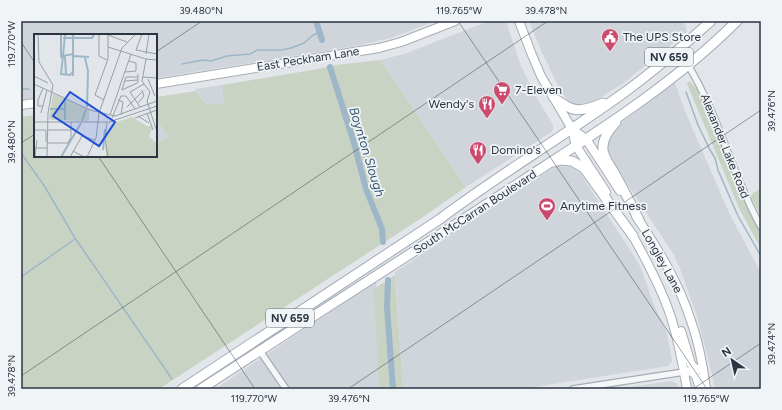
<svg xmlns="http://www.w3.org/2000/svg" width="782" height="410" font-family="Figtree,sans-serif">
  <style>
    .built { fill: #d0d5dc }
    .green { fill: #c9d3c3 }
    .lines { fill: none; stroke-linecap: round; stroke-linejoin: round }
    .stream { stroke: #9eb7c8; stroke-width: 1.5 }
    .canal { stroke: #9eb7c8; stroke-width: 6 }
    .street-casing { stroke: #a7adb4; stroke-width: 8 }
    .secondary-casing { stroke: #a7adb4; stroke-width: 10 }
    .primary-casing { stroke: #a1abb5; stroke-width: 11 }
    .street { stroke: #f4f6f8; stroke-width: 5.5 }
    .secondary { stroke: #fff; stroke-width: 8 }
    .primary { stroke: #fff; stroke-width: 9 }
    .ticks { fill: none; stroke: #2a3541; stroke-width: 1; stroke-opacity: 0.45 }
    .labels { text-anchor: middle; dominant-baseline: central; stroke-width: 3.5; stroke-linejoin: round; paint-order: stroke }
    .shield { fill: #f1f4f7; stroke: #666e78; stroke-width: 1 }
    .shield-label { font-size: 11px; font-weight: bold; fill: #2a3541 }
    .poi-label { font-size: 12px; fill: #2a3541; stroke: #f1f4f7; text-anchor: start }
    .street-label { font-size: 12px; fill: #2a3541; stroke: #f1f4f7 }
    .water-label { font-size: 13px; font-style: italic; fill: #365874; stroke: #f1f4f7 }
    .inset-river { fill: none; stroke: #9eb7c8; stroke-width: 2 }
    .inset-road { fill: none; stroke: #989fa6; stroke-width: 1 }
    .view { fill: #1d4ed8; fill-opacity: 0.15; stroke: #1d4ed8; stroke-width: 2 }
    .inset-edge { fill: none; stroke: #2a3541; stroke-width: 2 }
    .neatline { fill: none; stroke: #2a3541; stroke-width: 1.5 }
    .ticks-label { font-size: 10px; text-anchor: middle; fill: #2a3541 }
  </style>
  <rect width="100%" height="100%" fill="#e2e6ea"/>
  <g class="built">
    <path d="M21 21H436L391 38 356 46 156 78V35H35V98L21 100Z"/>
    <path d="M489 21H506L521 66 538 100 553 125V130L550 133 466 187 380 60 404 54Z"/>
    <path d="M529 21H684L687 32 625 82 598 99 577 106 568 102 556 82 539 46Z"/>
    <path d="M675 83 685 111 730 215 761 273V389H714L713 378 696 313 679 266 674 255 612 161 608 153V140L618 125Z"/>
    <path d="M222 85 224 104H206L195 89Z"/>
    <path d="M156 119 168 137 156 145Z"/>
    <path d="M559 166 571 167 580 173 634 256 641 268 653 302 666 331 671 353 672 361 670 364 668 366 522 389H403L395 272 553 168Z"/>
    <path d="M376 281 383 389H215Z"/>
    <path d="M671 381 678 384 679 389H616Z"/>
  </g>
  <g class="green">
    <path d="M380 60 466 187 423 217 159 389H21V117L35 115V156H136L137 158 140 156H156V145L168 137 156 119V97L196 91 206 104H224L222 85 318 69 336 65Z"/>
    <path d="M689 81 696 88 706 105 736 184 761 234V249L739 208 687 84Z"/>
    <path d="M761 188V216L750 195Z"/>
    <path d="M395 275 403 389H379L374 289Z"/>
  </g>
  <g class="lines">
    <g class="stream">
      <path d="M182 64 203 60 211 61 227 56 250 54 257 50H281L291 48 304 43 312 36 319 32"/>
      <path d="M21 89H29"/>
      <path d="M686 92 698 125 710 150 715 158 718 170 738 216 761 256"/>
      <path d="M21 153 45 187 75 238 172 379"/>
      <path d="M21 277 75 239"/>
    </g>
    <g class="canal">
      <path d="M316 21 322 40"/>
      <path d="M330 67 354 143 366 189 382 229 383 242"/>
      <path d="M388 280 387 307 393 389"/>
    </g>
    <g class="street-casing">
      <g id="street">
        <path d="M688 65C719 116 732 175 761 227"/>
        <path d="M260 351 286 389"/>
        <path d="M573 389 684 372"/>
      </g>
    </g>
    <g class="secondary-casing">
      <g id="secondary">
        <path d="M519 21 532 55 541 76 572 129 576 146 606 192"/>
        <path d="M156 84 379 48 401 42 455 21"/>
        <path d="M21 105 35 103"/>
        <path d="M572 129 586 139 620 191"/>
        <path d="M636 216C658 249 679 283 691 321 699 343 703 366 706 389"/>
        <path d="M630 231C646 259 661 287 671 317 678 340 683 365 687 389"/>
        <path d="M681 331 691 364 696 369H703"/>
        <path d="M684 372 691 371 696 376 700 389"/>
      </g>
    </g>
    <g class="primary-casing">
      <g id="primary">
        <path d="M553 97C574 113 578 113 603 103"/>
        <path d="M616 122C609 130 602 139 603 150 604 160 613 169 617 178 625 192 632 206 639 220"/>
        <path d="M554 162 561 160 572 161 584 168 633 236"/>
        <path d="M182 389 440 219C500 174 564 136 625 92 655 70 683 46 711 21"/>
        <path d="M201 389C308 319 416 251 522 181 597 132 674 84 737 21"/>
      </g>
    </g>
    <use href="#street" class="street"/>
    <use href="#secondary" class="secondary"/>
    <use href="#primary" class="primary"/>
  </g>
  <path class="ticks" d="M458 21 707 389M21 42 35 63M156 52 202 21M21 143 35 134M98 156 255 389M21 376 548 21M348 389 761 110M693 389 761 343"/>
  <defs>
    <g id="civic-pin" transform="scale(0.9)"><path d="M0 17L-7.5 6A9.5 9.5 0 1 1 7.5 6Z" fill="#ca4b6d" stroke="#f1f4f7"/><path d="M-.6-6.5H3V-4.5H.6V-3L4-1V1h2V6H-6V1h2V-1L-.6-3ZM-1.2 2.5V6h2.4V2.5Z" fill="#fff"/></g>
    <g id="supermarket-pin" transform="scale(0.9)"><path d="M0 17L-7.5 6A9.5 9.5 0 1 1 7.5 6Z" fill="#ca4b6d" stroke="#f1f4f7"/><path d="M-6-5.5h2.5l.6 2H6L4.5 2H-2.5L-4.4-4H-6ZM-1.5 3.2a1.3 1.3 0 1 0 .1 0ZM3 3.2a1.3 1.3 0 1 0 .1 0Z" fill="#fff"/></g>
    <g id="restaurant-pin" transform="scale(0.9)"><path d="M0 17L-7.5 6A9.5 9.5 0 1 1 7.5 6Z" fill="#ca4b6d" stroke="#f1f4f7"/><path d="M-5-6h1v4h1v-4h1v4h1v-4h1v5L-1.5 .5V6h-2V.5L-5-1ZM5-6V6H3V1.5H1.5Q1.5-4 5-6Z" fill="#fff"/></g>
    <g id="stadium-pin" transform="scale(0.9)"><path d="M0 17L-7.5 6A9.5 9.5 0 1 1 7.5 6Z" fill="#ca4b6d" stroke="#f1f4f7"/><path d="M0-5a6.5 5 0 1 0 0 10a6.5 5 0 1 0 0-10ZM-3.5-1.8h7v3.6h-7Z" fill="#fff"/></g>
  </defs>
  <g fill-rule="evenodd">
    <use href="#civic-pin" x="610" y="37"/>
    <use href="#supermarket-pin" x="502" y="90"/>
    <use href="#restaurant-pin" x="487" y="104"/>
    <use href="#restaurant-pin" x="478" y="150"/>
    <use href="#stadium-pin" x="547" y="206"/>
  </g>
  <g class="labels">
    <g class="shield">
      <rect x="645" y="48" width="48" height="18" rx="3"/>
      <rect x="266" y="309" width="48" height="18" rx="3"/>
    </g>
    <g class="shield-label">
      <text x="669" y="57">NV 659</text>
      <text x="290" y="318">NV 659</text>
    </g>
    <g class="poi-label">
      <text x="623" y="37">The UPS Store</text>
      <text x="515" y="90">7-Eleven</text>
      <text x="474" y="104" text-anchor="end">Wendy's</text>
      <text x="491" y="150">Domino's</text>
      <text x="560" y="206">Anytime Fitness</text>
    </g>
    <g class="street-label">
      <text transform="translate(308 59) rotate(-9)">East Peckham Lane</text>
      <text transform="translate(725 146) rotate(68)">Alexander Lake Road</text>
      <text transform="translate(475 212) rotate(-33)">South McCarran Boulevard</text>
      <text transform="translate(662 261) rotate(61)">Longley Lane</text>
    </g>
    <g class="water-label">
      <text transform="translate(367 152) rotate(73)">Boynton Slough</text>
    </g>
  </g>
  <g transform="translate(34 34)">
    <rect width="123" height="123" fill="#e2e6ea"/>
    <path d="M19 60 55 76V87L17 86 15 83ZM98 83 113 92H119L115 102 123 110V123H72L71 99 76 97 80 89Z" fill="#c9d3c3"/>
    <path class="inset-river" d="M31 1 29 22 39 20M29 4H58L60 0M27 20 31 24 32 40M29 22 27 40 36 41 39 38M39 22 55 23M27 24V0M51 24 54 37 53 73M39 42V0M16 75H31M31 86V65M48 87 52 75M69 116 71 95M27 123 47 89"/>
    <path class="inset-road" d="M4 0 5 28 19 51 14 79 13 123M65 0V22L73 26M108 0 102 16 123 20M74 1 93 8M74 13 112 25 123 26M112 20 115 0M112 25 108 47 116 58 113 67 123 98M123 26V7M91 38 102 37V29L95 27M0 42 14 49M104 43H92L88 56 103 49 104 48V40M109 43 123 44M114 45 121 62M91 47 104 46M0 50 56 76 81 82 123 67M70 66 61 61 74 25V0M84 66 89 68 87 81M104 69 110 62 108 56M9 72H4V66L9 54M93 73 109 57M106 73 96 58 110 50M7 79 13 56M113 79 119 96M76 81 97 20M104 82 115 89M78 84 87 62H92L101 75M101 84 123 76M0 88H75L123 72M73 89 71 105 74 123M0 96H12V108M14 96H37M14 109H34L37 103V88M0 114H13M39 117 50 123M1 123 3 106M36 123 48 102 61 106M53 123 62 104 65 79 88 14 102 0"/>
    <path class="view" d="M36 58 81 88 65 112 19 82Z"/>
    <rect width="123" height="123" class="inset-edge"/>
  </g>
  <rect width="782" height="410" fill="none" stroke="#f1f4f7" stroke-width="44"/>
  <g transform="translate(732 360) rotate(326)" stroke="#f1f4f7" stroke-width="3" paint-order="stroke">
  <path d="M0-3L7 15L0 10L-7 15Z" fill="#2a3541"/>
  <text y="-6" font-size="11" font-weight="bold" text-anchor="middle" fill="#2a3541">N</text>
  </g>
  <rect x="22" y="22" width="738" height="366" class="neatline"/>
  <g class="ticks-label">
    <text x="201" y="14">39.480°N</text>
    <text x="459" y="14">119.765°W</text>
    <text x="546" y="14">39.478°N</text>
    <text transform="translate(11 44) rotate(-90)" y="4">119.770°W</text>
    <text transform="translate(771 111) rotate(-90)" y="4">39.476°N</text>
    <text transform="translate(11 142) rotate(-90)" y="4">39.480°N</text>
    <text transform="translate(771 344) rotate(-90)" y="4">39.474°N</text>
    <text transform="translate(11 376) rotate(-90)" y="4">39.478°N</text>
    <text x="254" y="402">119.770°W</text>
    <text x="349" y="402">39.476°N</text>
    <text x="706" y="402">119.765°W</text>
  </g>
</svg>
